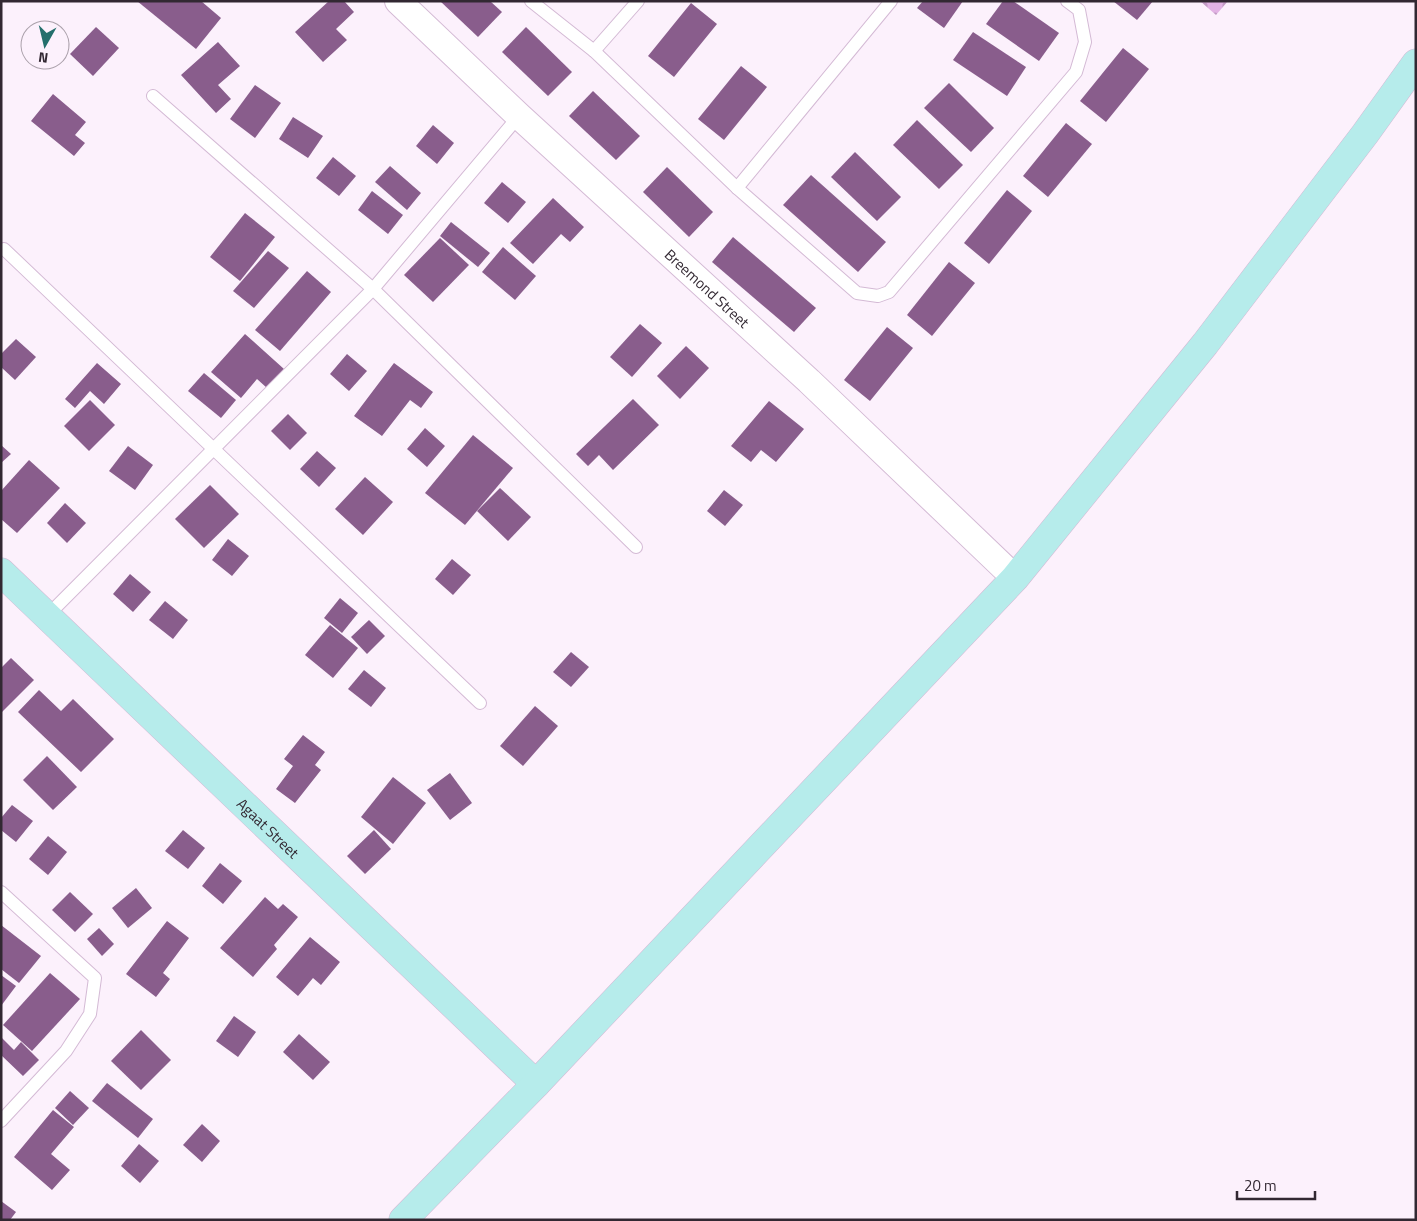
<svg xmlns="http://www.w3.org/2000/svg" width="1417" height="1221" font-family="'Titillium Web',sans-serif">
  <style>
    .cemetery { fill: url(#cemetery-stones) }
    .building { fill: #895d8c }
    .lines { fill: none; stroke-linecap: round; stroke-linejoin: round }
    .lane-casing { stroke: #d4bad5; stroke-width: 14 }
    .street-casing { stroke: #d4bad5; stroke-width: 28 }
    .secondary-casing { stroke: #d4bad5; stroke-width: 29 }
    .lane { stroke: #fff; stroke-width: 12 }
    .street { stroke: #fff; stroke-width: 26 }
    .secondary { stroke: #b6eceb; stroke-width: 28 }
    .labels { text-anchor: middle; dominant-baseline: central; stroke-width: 5; stroke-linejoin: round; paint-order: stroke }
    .street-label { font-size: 15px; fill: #322832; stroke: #fcf1fc }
  </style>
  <defs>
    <pattern id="cemetery-stones" width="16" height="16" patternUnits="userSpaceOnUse" patternTransform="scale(1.25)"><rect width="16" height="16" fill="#e2b3e4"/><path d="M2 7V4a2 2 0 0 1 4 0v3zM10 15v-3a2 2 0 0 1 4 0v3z" fill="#c29ac4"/></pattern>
  </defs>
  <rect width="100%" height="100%" fill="#fcf1fc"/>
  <path class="cemetery" d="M1200 1H1228L1216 15Z"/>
  <g class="building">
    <path d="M137 1H201L221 18 196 49Z"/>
    <path d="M329 1H344L354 12 336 29 347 40 323 62 295 32Z"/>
    <path d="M440 1H490L502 12 478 37Z"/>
    <path d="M923 1H963L944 28 917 8Z"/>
    <path d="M1003 1H1013L1059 33 1039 61 986 24Z"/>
    <path d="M1113 1H1153L1137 20Z"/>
    <path d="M691 3 717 24 674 77 648 56Z"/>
    <path d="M96 27 119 48 93 76 70 54Z"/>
    <path d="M526 27 572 72 548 96 502 52Z"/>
    <path d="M973 32 1026 67 1007 96 953 60Z"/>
    <path d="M218 42 240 66 218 85 231 99 216 113 181 75Z"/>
    <path d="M1123 48 1149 69 1106 122 1080 101Z"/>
    <path d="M741 66 767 87 724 140 698 119Z"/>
    <path d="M949 83 994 128 971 152 924 108Z"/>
    <path d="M255 85 281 103 255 138 230 119Z"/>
    <path d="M593 91 640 136 616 160 569 116Z"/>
    <path d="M53 94 86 122 75 135 85 143 74 156 31 121Z"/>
    <path d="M293 117 323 136 308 158 279 139Z"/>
    <path d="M917 120 963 165 939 189 893 145Z"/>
    <path d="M1066 123 1092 144 1048 197 1023 176Z"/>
    <path d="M433 125 454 143 437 164 416 146Z"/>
    <path d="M855 152 901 197 877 221 831 177Z"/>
    <path d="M333 157 356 176 339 196 316 178Z"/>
    <path d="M390 166 421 193 407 210 375 182Z"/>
    <path d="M667 167 713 212 689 237 643 192Z"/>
    <path d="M811 175 886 242 858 272 783 205Z"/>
    <path d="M502 182 526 202 508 223 484 203Z"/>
    <path d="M1007 190 1032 211 989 264 964 243Z"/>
    <path d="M372 191 403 215 388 234 358 210Z"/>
    <path d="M553 198 584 227 570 242 561 234 533 264 510 243Z"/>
    <path d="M245 213 275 237 240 281 210 257Z"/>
    <path d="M451 222 490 253 478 267 440 236Z"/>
    <path d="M733 237 816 308 794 332 712 262Z"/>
    <path d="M440 238 469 265 433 302 404 275Z"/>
    <path d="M503 247 536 276 515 300 482 272Z"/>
    <path d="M268 251 289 268 254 308 233 291Z"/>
    <path d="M949 262 975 283 932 336 907 315Z"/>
    <path d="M307 271 331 292 280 351 255 330Z"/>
    <path d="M640 324 662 343 632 377 610 357Z"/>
    <path d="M887 327 913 348 870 401 844 380Z"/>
    <path d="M245 334 284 369 267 388 257 379 241 398 211 372Z"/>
    <path d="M16 339 36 357 15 380 1 367V354Z"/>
    <path d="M686 346 709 368 680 399 657 376Z"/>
    <path d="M347 354 367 371 349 391 330 374Z"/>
    <path d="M97 363 121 384 104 404 90 391 75 408 65 399Z"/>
    <path d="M394 363 433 392 421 408 410 400 382 436 354 416Z"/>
    <path d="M204 373 236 400 221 418 188 391Z"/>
    <path d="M633 399 659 425 613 470 599 455 588 466 576 454Z"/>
    <path d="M90 400 115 425 89 451 64 426Z"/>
    <path d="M769 401 804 429 776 462 761 450 751 462 731 446Z"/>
    <path d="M288 414 307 433 290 450 271 431Z"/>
    <path d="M425 428 445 446 427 467 407 449Z"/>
    <path d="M473 435 513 468 465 525 425 493Z"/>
    <path d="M1 445 11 454 1 463Z"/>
    <path d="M128 446 153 465 135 490 109 471Z"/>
    <path d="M317 451 336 468 319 487 300 469Z"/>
    <path d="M29 460 60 488 17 533 1 519V491Z"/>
    <path d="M365 477 393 502 363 535 335 509Z"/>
    <path d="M210 485 239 514 204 548 175 519Z"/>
    <path d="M500 488 531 517 508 541 477 511Z"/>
    <path d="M724 490 743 505 725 526 707 511Z"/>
    <path d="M65 503 86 523 67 543 47 523Z"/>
    <path d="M228 539 249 556 232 576 212 560Z"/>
    <path d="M452 559 471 575 453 595 435 579Z"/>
    <path d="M130 574 151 592 133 612 113 594Z"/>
    <path d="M340 598 358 613 342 633 324 618Z"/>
    <path d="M165 601 188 620 173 639 149 620Z"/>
    <path d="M369 620 385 636 367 654 351 637Z"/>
    <path d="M330 625 358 648 333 678 305 655Z"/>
    <path d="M571 652 589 667 571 687 553 672Z"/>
    <path d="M11 658 34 680 1 713V668Z"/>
    <path d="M364 670 386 688 371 707 348 689Z"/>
    <path d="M39 690 61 711 73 699 114 739 81 772 18 712Z"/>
    <path d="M535 706 558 726 523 766 500 746Z"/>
    <path d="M303 735 325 752 315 765 321 770 295 803 276 789 293 766 284 759Z"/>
    <path d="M47 756 77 787 53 810 23 780Z"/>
    <path d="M450 773 472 803 450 820 427 790Z"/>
    <path d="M393 777 426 803 393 844 361 817Z"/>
    <path d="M12 805 33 821 16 842 1 830V818Z"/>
    <path d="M183 830 205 848 188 869 165 851Z"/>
    <path d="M374 830 391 849 365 874 347 856Z"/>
    <path d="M48 836 67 852 48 875 29 859Z"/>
    <path d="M220 863 242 881 223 904 202 886Z"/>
    <path d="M136 888 152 908 128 928 112 908Z"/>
    <path d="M70 892 93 914 75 932 52 910Z"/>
    <path d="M265 897 278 909 283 904 298 917 274 945 277 949 253 977 220 948Z"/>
    <path d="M167 921 189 938 163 973 170 979 156 997 126 974Z"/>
    <path d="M1 925 41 956 19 983 1 969Z"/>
    <path d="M99 928 114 944 102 956 87 939Z"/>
    <path d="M310 937 340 962 321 985 313 978 298 996 276 977Z"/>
    <path d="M50 973 80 999 32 1051 3 1025Z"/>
    <path d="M1 975 16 986 1 1006Z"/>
    <path d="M234 1016 256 1032 238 1057 216 1041Z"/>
    <path d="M141 1030 171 1060 141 1090 111 1061Z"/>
    <path d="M299 1034 330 1062 313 1080 283 1052Z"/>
    <path d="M1 1037 14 1050 21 1042 39 1060 23 1076 1 1055Z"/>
    <path d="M107 1083 153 1119 138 1138 92 1101Z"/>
    <path d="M70 1091 89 1108 73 1125 55 1108Z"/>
    <path d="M53 1110 74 1127 51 1154 70 1170 52 1190 14 1157Z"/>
    <path d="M202 1124 220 1141 202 1162 183 1145Z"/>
    <path d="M139 1144 159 1161 140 1183 121 1166Z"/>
    <path d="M1 1201 16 1212 10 1220H1Z"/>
  </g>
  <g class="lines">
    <g class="lane-casing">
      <g id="lane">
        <path d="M531 1 594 51 737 188 857 293 878 296 889 292 1076 72 1085 42 1079 10 1067 1"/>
        <path d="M594 51 638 1"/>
        <path d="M153 96 373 289 636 547"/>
        <path d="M737 188 891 1"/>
        <path d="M4 249 480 703"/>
        <path d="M48 615 373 289 519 116"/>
        <path d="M1 892 95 978 90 1014 66 1051 1 1121"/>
      </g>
    </g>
    <g class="street-casing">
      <g id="street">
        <path id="s1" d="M398 1 519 116 809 381 1015 578"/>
      </g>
    </g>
    <g class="secondary-casing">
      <g id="secondary">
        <path id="s2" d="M1 572 536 1084"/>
        <path d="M403 1220 536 1084 1015 578 1205 344 1365 134 1416 63"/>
      </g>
    </g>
    <use href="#lane" class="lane"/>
    <use href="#street" class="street"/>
    <use href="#secondary" class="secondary"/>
  </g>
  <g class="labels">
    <g class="street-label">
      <text stroke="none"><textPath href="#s1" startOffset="422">Breemond Street</textPath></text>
      <text stroke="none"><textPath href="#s2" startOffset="370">Agaat Street</textPath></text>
    </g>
  </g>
  <rect width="1417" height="1221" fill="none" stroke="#322832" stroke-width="5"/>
  <g transform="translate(45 45) rotate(188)"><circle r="24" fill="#fcf1fc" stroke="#aba1ab"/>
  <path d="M0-4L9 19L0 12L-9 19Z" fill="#246f6c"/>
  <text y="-8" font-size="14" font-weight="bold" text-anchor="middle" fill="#322832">N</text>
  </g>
  <path d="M1237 1191v8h78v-8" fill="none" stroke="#322832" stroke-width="2.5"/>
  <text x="1244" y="1191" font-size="15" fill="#322832" stroke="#fcf1fc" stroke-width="4" paint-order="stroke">20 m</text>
</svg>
